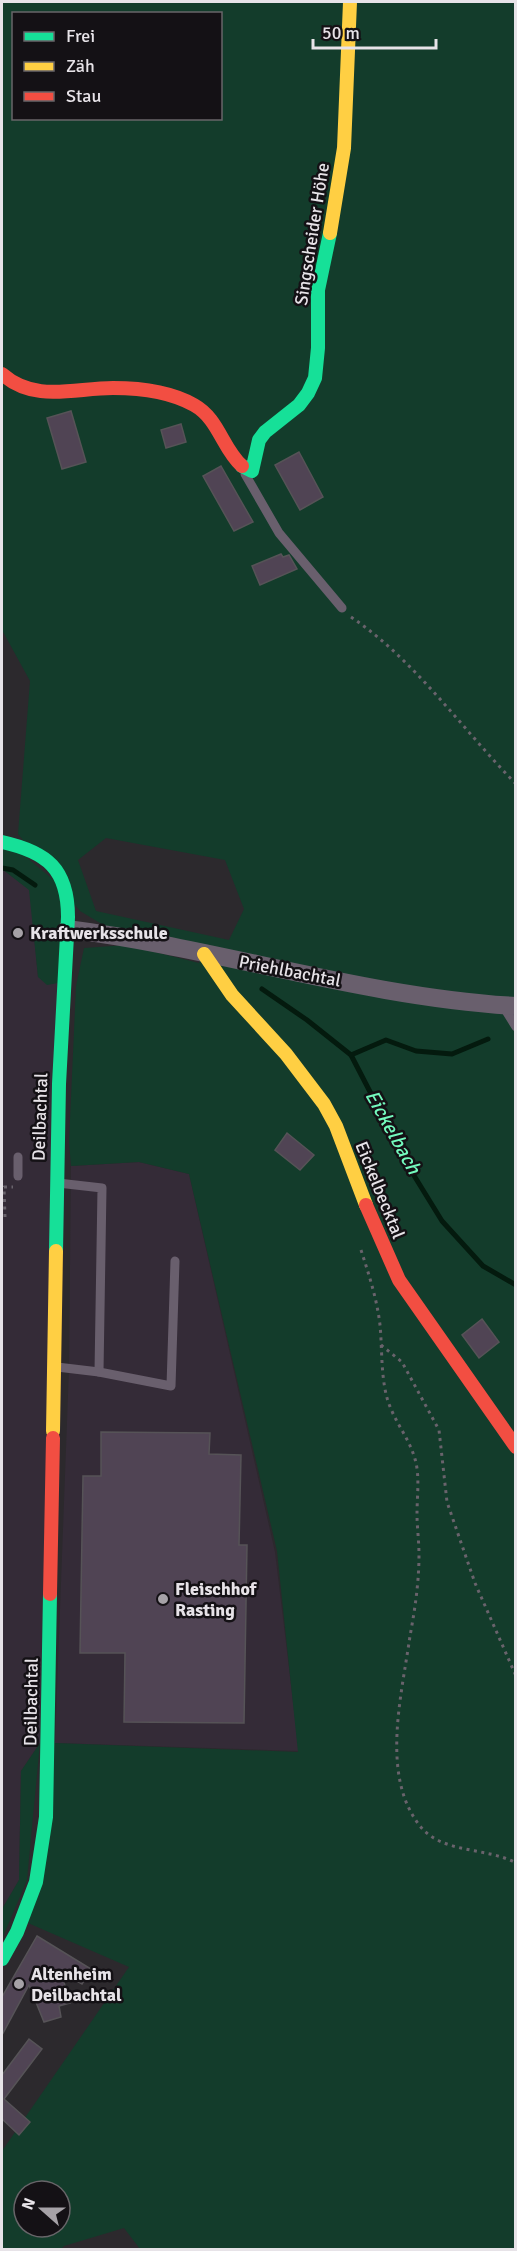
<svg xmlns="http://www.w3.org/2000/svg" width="517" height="2251" font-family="Signika,sans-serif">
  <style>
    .built { fill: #342b37 }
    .green { fill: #133c2b; fill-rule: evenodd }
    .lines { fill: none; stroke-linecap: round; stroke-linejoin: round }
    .stream { stroke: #041a0e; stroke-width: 5 }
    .building { fill: #504454; stroke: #565357; stroke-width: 1.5 }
    .path { stroke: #69636c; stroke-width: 3; stroke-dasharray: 3 4.5; stroke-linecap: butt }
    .lane { stroke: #695f6d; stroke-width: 9 }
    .street { stroke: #695f6d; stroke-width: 18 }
    .fast { stroke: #16e098; stroke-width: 14 }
    .slow { stroke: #ffcf43; stroke-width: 14 }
    .jam { stroke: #f24e42; stroke-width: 14 }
    .poi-dot { fill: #a6a2a7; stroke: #141115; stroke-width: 2 }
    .labels { text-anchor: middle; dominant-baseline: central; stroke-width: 5; stroke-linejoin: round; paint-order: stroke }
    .street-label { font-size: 18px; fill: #e7e3e8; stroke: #141115 }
    .poi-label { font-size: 18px; font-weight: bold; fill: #e7e3e8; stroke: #141115; text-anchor: start }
    .water-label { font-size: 20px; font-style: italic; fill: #73f9bd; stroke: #141115 }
  </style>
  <rect width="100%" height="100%" fill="#2c292d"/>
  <g class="built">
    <path d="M2 869 30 890 38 977 58 983 40 1743 21 1771 19 1880 2 1909Z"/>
    <path d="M139 1162 189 1174 275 1552 299 1751 55 1743 69 1368 71 1166Z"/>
  </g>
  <g class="green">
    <path d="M2 2H515V2249H140L124 2228 64 2246 61 2249 2 2250V2151L129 1967 28 1923 55 1743 298 1752 277 1551 189 1174 139 1162 71 1166 69 1142 76 986 84 948 127 945 199 963 204 948 105 926 80 911 18 834 30 681 2 630ZM14 14H220V118H14ZM106 838 225 860 244 909 229 940 96 911 78 860ZM24 2191H60V2227H24Z"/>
    <path d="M2 844 14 847 62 887 58 983 47 985 38 977 29 890 2 869Z"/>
    <path d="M40 1743 27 1880 2 1939V1909L19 1880 21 1771Z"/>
  </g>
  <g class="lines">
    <g class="stream">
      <path d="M2 868 13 870 35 885"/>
      <path d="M262 989 307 1020 351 1055 410 1169 442 1221 483 1266 516 1285"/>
      <path d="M351 1055 386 1040 416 1051 452 1054 488 1039"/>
    </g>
  </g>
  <g class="building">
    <path d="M71 411 86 462 62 469 47 418Z"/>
    <path d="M181 424 186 442 166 448 161 430Z"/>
    <path d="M299 452 323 497 300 510 275 465Z"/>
    <path d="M221 466 253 522 234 531 203 476Z"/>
    <path d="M281 554 283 557 289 555 297 569 260 585 252 566Z"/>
    <path d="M287 1133 314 1155 300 1170 275 1150Z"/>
    <path d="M482 1319 499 1342 479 1358 462 1335Z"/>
    <path d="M101 1432 210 1433 209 1454 241 1455 239 1545H247L244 1723 124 1722 125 1653H80L83 1476H101Z"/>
    <path d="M37 1936 91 1969 82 1984 61 1972 70 2003 59 2006 61 2017 44 2022 29 1985 2 2035V1997Z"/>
    <path d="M29 2039 42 2049 4 2099 30 2122 19 2135 2 2119V2075Z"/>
  </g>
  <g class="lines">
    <g class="path">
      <path d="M351 617C416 661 461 728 516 784"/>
      <path d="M5 1217 4 1187H13"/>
      <path d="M361 1250C369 1275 377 1299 380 1325 382 1346 381 1368 385 1389 390 1418 408 1434 415 1459 420 1476 417 1496 417 1514 417 1527 419 1541 419 1555 419 1582 415 1609 410 1636 402 1694 380 1776 420 1826 442 1854 487 1847 516 1863"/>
      <path d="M381 1345 402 1362 439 1430 447 1502 475 1583 516 1676"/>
    </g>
    <g class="lane">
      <path d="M245 474 279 533 342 608"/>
      <path d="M503 1006 516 1027"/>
      <path d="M18 1176V1157"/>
      <path d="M58 1183 102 1188 99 1372"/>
      <path d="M57 1367 99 1372 171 1386 175 1261"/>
    </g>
    <path class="street" d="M67 929C217 948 363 997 516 1006"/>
    <g class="fast">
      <path d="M242 466 252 471 259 440 265 432 299 405 308 393 315 378 318 348V290L330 233"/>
      <path d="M2 842C47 852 68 869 68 917L59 1084 56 1251"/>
      <path d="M2 1959 17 1932 36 1882 46 1817 50 1594"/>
    </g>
    <g class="slow">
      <path d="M330 233 344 148 350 2"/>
      <path d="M204 954 232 995 286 1054 324 1104 336 1126 366 1205"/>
      <path d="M53 1431 56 1251"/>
    </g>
    <g class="jam">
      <path d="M2 374C35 403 74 388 113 388 139 388 171 392 194 405 219 419 222 448 242 466"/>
      <path d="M366 1205 399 1280 516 1447"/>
      <path d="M50 1594 53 1438"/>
    </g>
  </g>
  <g class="poi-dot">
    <circle cx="18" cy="933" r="6"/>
    <circle cx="163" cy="1599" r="6"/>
    <circle cx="19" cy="1984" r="6"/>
  </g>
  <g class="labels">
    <g class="street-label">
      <text transform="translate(312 234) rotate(-81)">Singscheider Höhe</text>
      <text transform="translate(290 971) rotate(11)">Priehlbachtal</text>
      <text transform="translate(40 1117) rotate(-88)">Deilbachtal</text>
      <text transform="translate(380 1190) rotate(68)">Eickelbecktal</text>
      <text transform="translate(31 1702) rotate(-89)">Deilbachtal</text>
    </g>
    <g class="poi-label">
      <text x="30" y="933">Kraftwerksschule</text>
      <text x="175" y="1589">Fleischhof<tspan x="175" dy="21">Rasting</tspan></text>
      <text x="31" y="1974">Altenheim<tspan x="31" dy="21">Deilbachtal</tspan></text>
    </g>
    <g class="water-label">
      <text transform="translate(393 1132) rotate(61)">Eickelbach</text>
    </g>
  </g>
  <rect width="517" height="2251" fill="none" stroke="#e7e3e8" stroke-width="6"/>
  <rect x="12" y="12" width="210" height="108" fill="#141115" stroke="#686569" stroke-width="1.5"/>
  <rect x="24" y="32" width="30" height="9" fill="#16e098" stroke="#686569" stroke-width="1.5"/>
  <text x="66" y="42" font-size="18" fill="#e7e3e8">Frei</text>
  <rect x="24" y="62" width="30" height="9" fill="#ffcf43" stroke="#686569" stroke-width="1.5"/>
  <text x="66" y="72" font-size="18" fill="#e7e3e8">Zäh</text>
  <rect x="24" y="92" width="30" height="9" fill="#f24e42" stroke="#686569" stroke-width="1.5"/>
  <text x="66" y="102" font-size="18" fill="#e7e3e8">Stau</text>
  <g transform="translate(42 2209) rotate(291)"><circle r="28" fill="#141115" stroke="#686569" stroke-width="1.5"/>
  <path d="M0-4.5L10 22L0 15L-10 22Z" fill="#a6a2a7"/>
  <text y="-9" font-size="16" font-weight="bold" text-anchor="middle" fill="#e7e3e8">N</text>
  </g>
  <path d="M313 39v9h123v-9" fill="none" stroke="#e7e3e8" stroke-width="3"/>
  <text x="322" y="39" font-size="18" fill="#e7e3e8" stroke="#141115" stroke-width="4.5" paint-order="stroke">50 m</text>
</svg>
